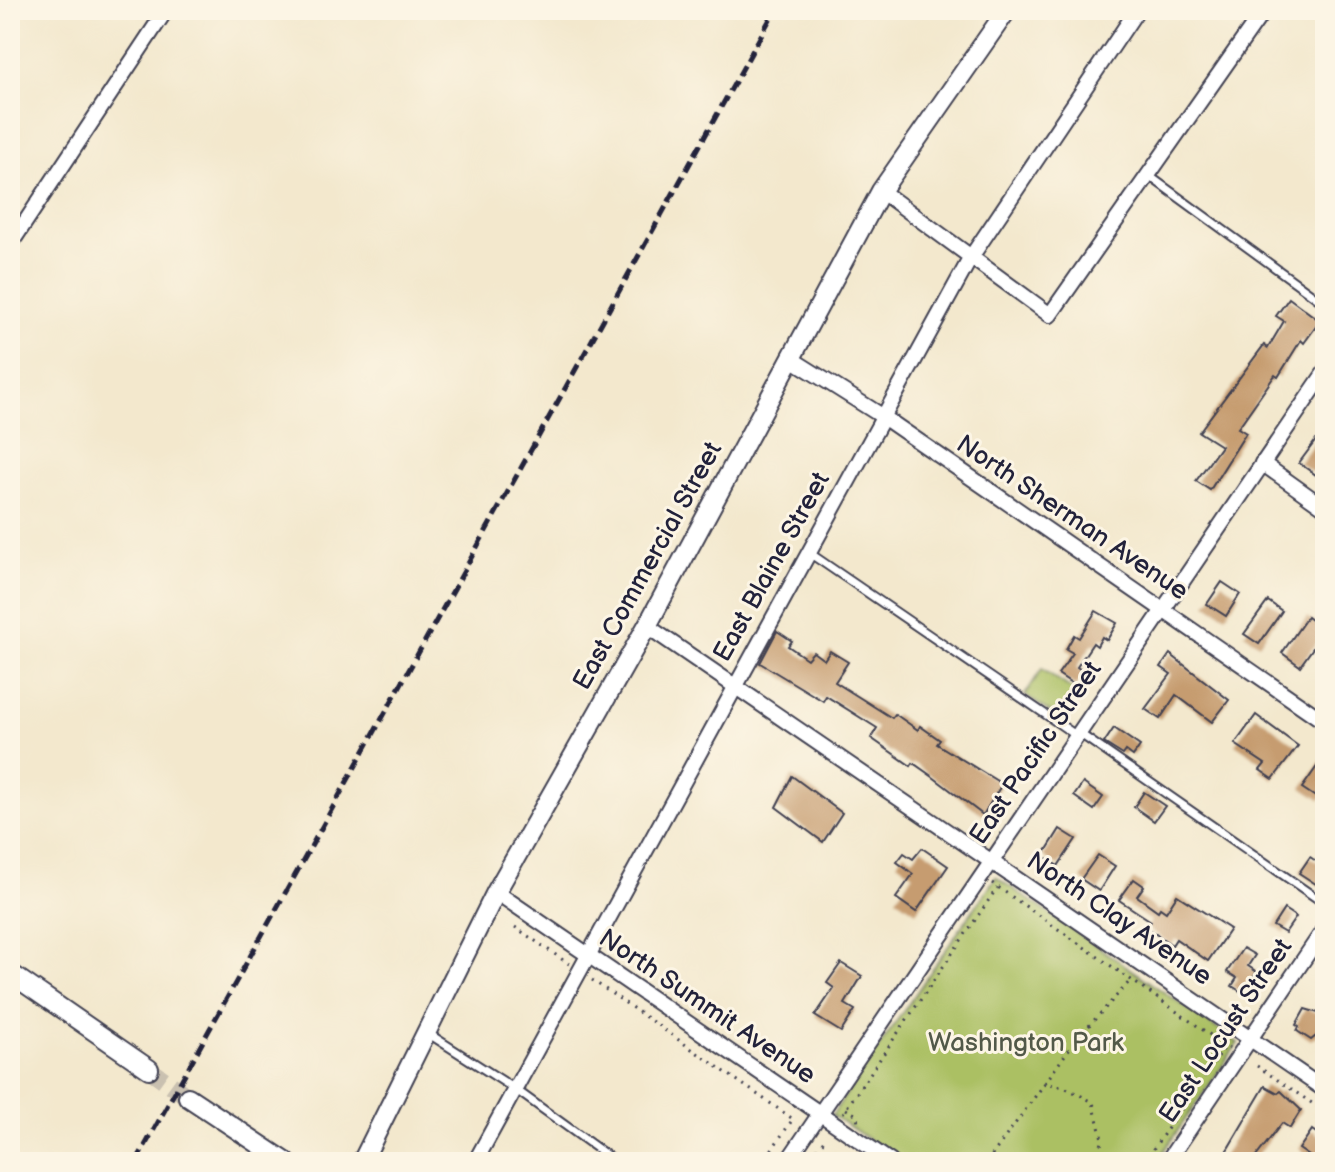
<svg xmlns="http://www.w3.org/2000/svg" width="1335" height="1172" font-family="'Balsamiq Sans',sans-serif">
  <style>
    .green { fill: #abc064; stroke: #667150; stroke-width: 2 }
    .building { fill: #c69c6f }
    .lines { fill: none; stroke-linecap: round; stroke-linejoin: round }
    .tertiary-tunnel { stroke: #c9c0b0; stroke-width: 18; stroke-dasharray: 18 9; stroke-linecap: butt }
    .service-casing { stroke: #414051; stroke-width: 11 }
    .minor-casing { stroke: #414051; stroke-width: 18 }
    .tertiary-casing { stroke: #414051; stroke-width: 22 }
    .path { stroke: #414051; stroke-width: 3; stroke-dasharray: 2 6; stroke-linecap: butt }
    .service { stroke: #fff; stroke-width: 7 }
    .minor { stroke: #fff; stroke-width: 14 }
    .tertiary { stroke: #fff; stroke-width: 18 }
    .rail { stroke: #22223b; stroke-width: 5; stroke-dasharray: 12 6; stroke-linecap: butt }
    .labels { text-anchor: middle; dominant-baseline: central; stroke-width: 6; stroke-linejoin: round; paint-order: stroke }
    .street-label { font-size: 26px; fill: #22223b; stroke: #fcf5e5 }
    .park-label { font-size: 26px; fill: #525949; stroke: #fcf5e5 }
  </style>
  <rect width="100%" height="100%" fill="#fcf5e5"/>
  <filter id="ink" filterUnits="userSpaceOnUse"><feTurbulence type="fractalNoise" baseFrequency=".0125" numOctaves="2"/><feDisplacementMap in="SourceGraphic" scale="16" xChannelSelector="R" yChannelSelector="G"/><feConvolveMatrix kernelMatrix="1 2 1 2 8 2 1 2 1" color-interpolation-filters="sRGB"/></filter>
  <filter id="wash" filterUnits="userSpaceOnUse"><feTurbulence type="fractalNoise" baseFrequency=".006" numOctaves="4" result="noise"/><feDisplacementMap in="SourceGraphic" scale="32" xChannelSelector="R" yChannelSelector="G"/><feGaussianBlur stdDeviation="1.8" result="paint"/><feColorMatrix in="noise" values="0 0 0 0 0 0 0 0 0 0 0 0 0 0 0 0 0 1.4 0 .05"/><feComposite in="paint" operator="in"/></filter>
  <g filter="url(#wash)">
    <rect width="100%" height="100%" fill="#f3e8cd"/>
    <g class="green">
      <path d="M1042 669 1079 694 1061 720 1025 695Z"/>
      <path d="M996 877 1238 1043 1156 1162H903L832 1115Z"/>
    </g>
    <g id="blocks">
      <g class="building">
        <path d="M1289 298 1320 321 1304 343 1301 340 1278 377 1275 375 1238 428 1246 433 1210 490 1196 481 1221 446 1199 432 1264 345 1268 348 1284 321 1276 316Z"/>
        <path d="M1325 428V462L1316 475 1299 463Z"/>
        <path d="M1222 582 1240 594 1226 616 1207 604Z"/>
        <path d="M1268 601 1282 611 1259 644 1244 634Z"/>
        <path d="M1096 611 1117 623 1107 640 1102 637 1097 646 1093 643 1077 667 1085 673 1076 686 1058 674 1073 653 1066 649 1074 635 1079 638Z"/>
        <path d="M1307 617 1325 631 1300 666 1282 653Z"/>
        <path d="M777 631 792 641 788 646 807 659 813 652 824 660 830 651 848 662 835 682 892 718 895 714 918 730 920 726 940 740 937 744 1002 784 983 815 933 777 913 763 911 766 871 738 877 728 826 696 823 701 760 663Z"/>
        <path d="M1170 654 1229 700 1212 722 1176 695 1160 719 1145 709 1171 674 1161 667Z"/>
        <path d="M1256 715 1298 746 1273 779 1260 770 1265 764 1235 744Z"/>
        <path d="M1114 728 1140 746 1133 756 1126 751 1123 755 1104 743Z"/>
        <path d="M1325 755V793L1320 800 1302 788Z"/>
        <path d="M792 776 842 813 823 842 776 807Z"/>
        <path d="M1083 783 1103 797 1094 810 1074 796Z"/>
        <path d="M1144 792 1165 806 1154 821 1134 807Z"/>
        <path d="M1060 829 1076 839 1058 866 1043 856Z"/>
        <path d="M922 848 948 866 916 912 896 898 913 874 897 862 904 853 913 859Z"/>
        <path d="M1098 855 1115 866 1099 891 1081 879Z"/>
        <path d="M1310 857 1325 867V890L1299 873Z"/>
        <path d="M1134 879 1144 886 1137 896 1158 911 1160 908 1166 912 1177 895 1230 929 1208 961 1176 939 1172 945 1147 928 1151 921 1119 900Z"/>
        <path d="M1284 909 1296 917 1285 933 1273 926Z"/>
        <path d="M1243 948 1255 955 1248 966 1257 972 1243 993 1232 986 1237 978 1227 972Z"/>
        <path d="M841 963 862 976 845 1004 855 1010 841 1032 815 1016 834 988 827 983Z"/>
        <path d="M1305 1009 1325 1015V1036L1320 1033 1311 1040 1297 1031 1299 1027 1296 1025Z"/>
        <path d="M1265 1086 1278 1093 1281 1091 1301 1110 1290 1128 1282 1123 1252 1162H1220Z"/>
        <path d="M1312 1130 1325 1139V1162H1318L1299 1149Z"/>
      </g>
    </g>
  </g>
  <g filter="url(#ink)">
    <use href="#blocks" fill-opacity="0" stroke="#414051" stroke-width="2"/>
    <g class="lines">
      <path class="tertiary-tunnel" d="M149 1069 188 1097"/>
      <g class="service-casing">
        <g id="service">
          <path d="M1148 175 1325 304"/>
          <path d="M808 552 1077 736"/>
          <path d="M1079 733 1325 904"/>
          <path d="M426 1032 515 1089 616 1162"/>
        </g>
      </g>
      <g class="minor-casing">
        <g id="minor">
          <path d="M881 191 1050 315 1264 10"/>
          <path d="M10 245 166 10"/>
          <path d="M790 358 882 416 1325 722"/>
          <path d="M1262 463 1325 508"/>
          <path d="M647 626 1325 1090"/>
          <path d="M496 892 891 1162"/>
          <path d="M475 1162 971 257 1137 10"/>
          <path d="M787 1162 1325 372"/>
          <path d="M1167 1162 1325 928"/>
        </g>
      </g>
      <g class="tertiary-casing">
        <g id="tertiary">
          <path d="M10 973 149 1069"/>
          <path d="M188 1097 286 1162"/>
          <path d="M362 1162 496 892 647 626 881 191 1007 10"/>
        </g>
      </g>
      <g class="path">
        <path d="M992 883 1229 1048"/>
        <path d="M515 927 569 964"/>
        <path d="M592 980 793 1119 763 1162"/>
        <path d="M1257 1066 1325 1112"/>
        <path d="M1045 1083 1075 1041 1132 979"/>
        <path d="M846 1109 857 1115 858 1123"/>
        <path d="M843 1113 997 888"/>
        <path d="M808 1162 824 1140"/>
        <path d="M987 1162 1045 1083 1064 1087 1093 1102 1102 1139 1099 1162"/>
        <path d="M1144 1162 1227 1044"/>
      </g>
      <use href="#service" class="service"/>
      <use href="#minor" class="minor"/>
      <use href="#tertiary" class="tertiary"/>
      <path class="rail" d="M136 1162 775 10"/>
    </g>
  </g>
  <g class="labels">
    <g class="street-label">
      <text transform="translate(1072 518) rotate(34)">North Sherman Avenue</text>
      <text transform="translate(648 566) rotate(-61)">East Commercial Street</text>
      <text transform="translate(772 567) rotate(-61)">East Blaine Street</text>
      <text transform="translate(1036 753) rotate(-56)">East Pacific Street</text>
      <text transform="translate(1119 919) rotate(34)">North Clay Avenue</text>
      <text transform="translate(707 1007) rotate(34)">North Summit Avenue</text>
      <text transform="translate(1226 1031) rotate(-56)">East Locust Street</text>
    </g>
    <g class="park-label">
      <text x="1026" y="1043">Washington Park</text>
    </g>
  </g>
  <rect width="1335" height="1172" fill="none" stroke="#fcf5e5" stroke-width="40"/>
</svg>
